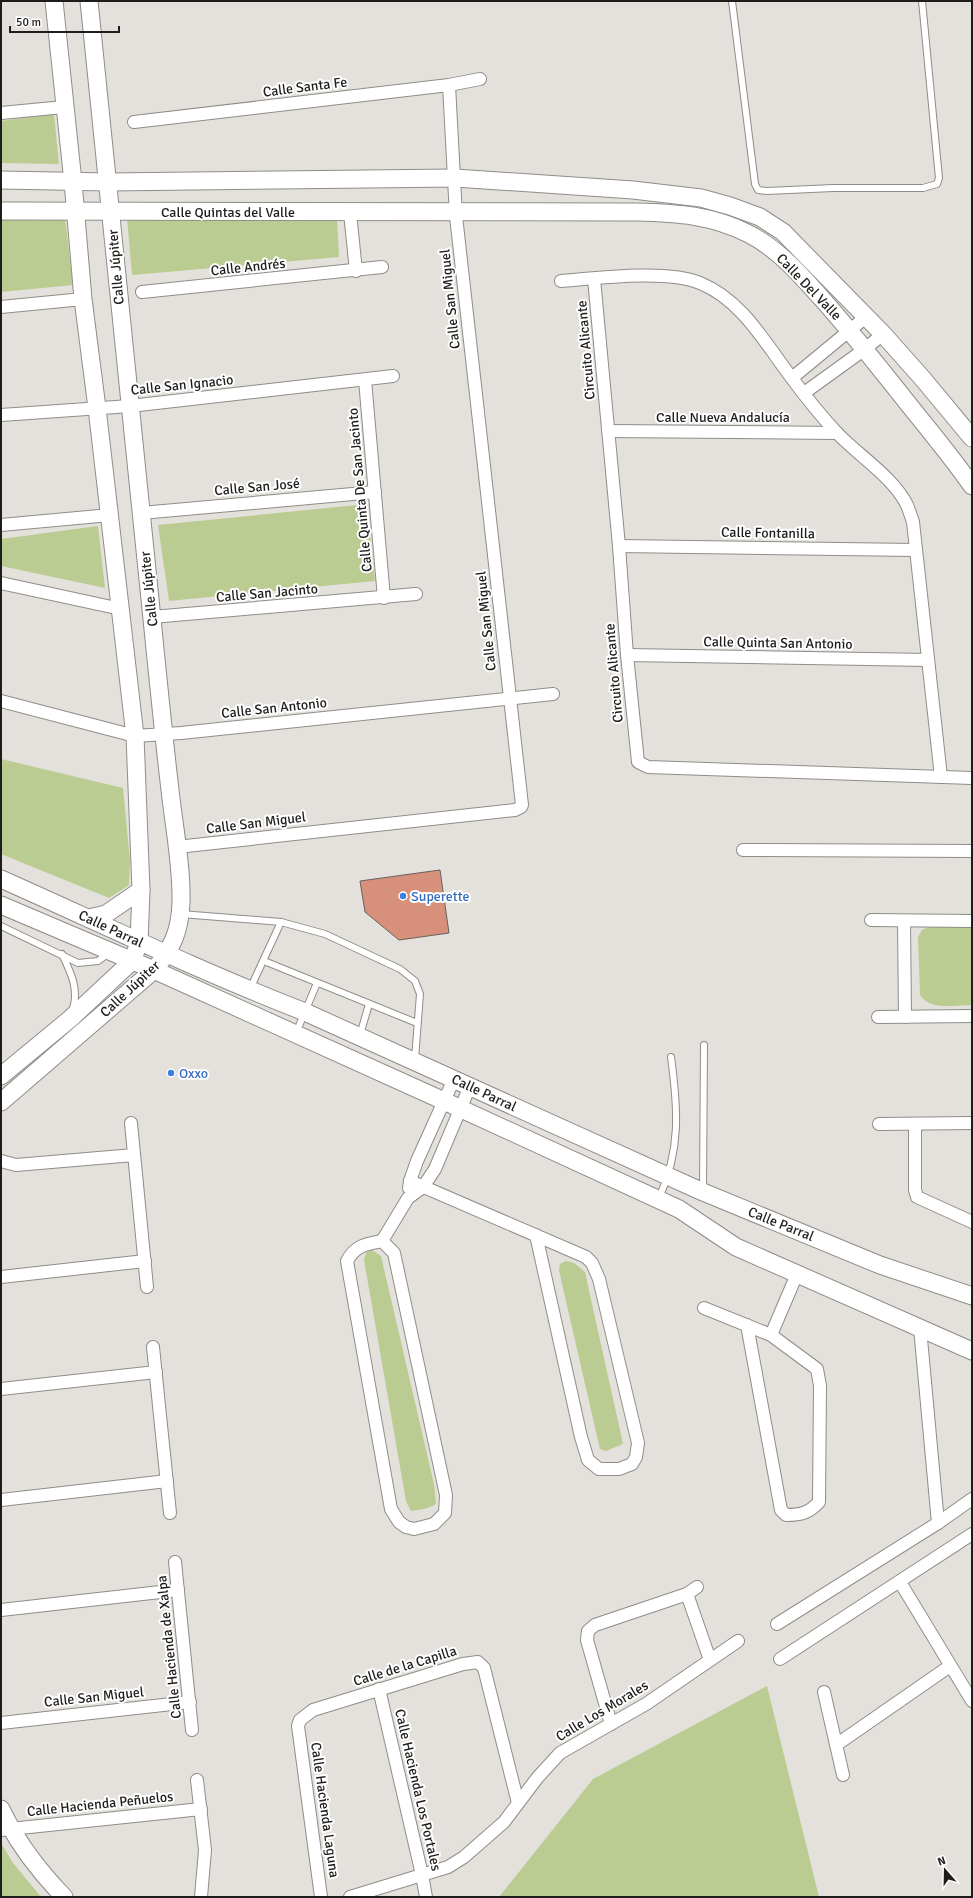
<svg xmlns="http://www.w3.org/2000/svg" width="973" height="1898" font-family="Signika,sans-serif">
  <style>
    .green { fill: #bbcc92 }
    .building { fill: #d79079; stroke: #67615f }
    .lines { fill: none; stroke-linecap: round; stroke-linejoin: round }
    .lane-casing { stroke: #908d88; stroke-width: 8 }
    .street-casing { stroke: #908d88; stroke-width: 14 }
    .secondary-casing { stroke: #908d88; stroke-width: 19 }
    .lane { stroke: #fff; stroke-width: 6 }
    .street { stroke: #fff; stroke-width: 12 }
    .secondary { stroke: #fff; stroke-width: 17 }
    .shop-dot { fill: #3f7fe0; stroke: #fff; stroke-width: 1.5 }
    .labels { text-anchor: middle; dominant-baseline: central; stroke-width: 4; stroke-linejoin: round; paint-order: stroke }
    .street-label { font-size: 14px; fill: #1f1d1c; stroke: #fff }
    .shop-label { font-size: 14px; fill: #366cbe; stroke: #fff; text-anchor: start }
  </style>
  <rect width="100%" height="100%" fill="#e4e0db"/>
  <g class="green">
    <path d="M54 114 59 164 1 163V121Z"/>
    <path d="M1 217H65L73 285 1 292Z"/>
    <path d="M127 218H337L339 257 132 275Z"/>
    <path d="M367 504 375 581 169 601 158 525Z"/>
    <path d="M98 526 105 588 1 566V539Z"/>
    <path d="M1 759 123 788 130 861 129 885 109 898 1 854Z"/>
    <path d="M929 927H972V1005C955 1005 930 1011 920 995L918 937 922 930Z"/>
    <path d="M372 1250 381 1256 434 1484 436 1504C430 1508 419 1510 411 1511L406 1501 364 1260 366 1253Z"/>
    <path d="M566 1261 574 1263 585 1272 623 1444 606 1451 600 1449 562 1284 559 1270 560 1264Z"/>
    <path d="M767 1686 819 1897H499L593 1779Z"/>
    <path d="M1 1843 13 1863 41 1897H1Z"/>
  </g>
  <path class="building" d="M440 870 449 933 399 940 365 912 360 881Z"/>
  <g class="lines">
    <g class="lane-casing">
      <g id="lane">
        <path d="M732 1 755 184 758 190 767 191 833 188H923L937 184 939 178 922 1"/>
        <path d="M181 914 281 922 325 934 400 969 415 981 420 994 415 1059"/>
        <path d="M1 926 78 963 98 961 109 953"/>
        <path d="M62 954C71 973 79 989 73 1009"/>
        <path d="M264 961 417 1023"/>
        <path d="M250 989 281 922"/>
        <path d="M296 1033 317 983"/>
        <path d="M360 1035 369 1004"/>
        <path d="M703 1190 704 1045"/>
        <path d="M659 1198C681 1150 678 1109 671 1057"/>
      </g>
    </g>
    <g class="street-casing">
      <g id="street">
        <path d="M1 113 64 107"/>
        <path d="M134 122 449 85 480 79"/>
        <path d="M350 213 356 271"/>
        <path d="M594 279 619 546 627 655 638 762 648 767 972 778"/>
        <path d="M561 281C597 278 668 269 700 283 742 300 765 343 791 377 805 396 821 416 837 433 859 456 893 477 907 505 909 510 911 516 913 522L941 777"/>
        <path d="M142 292 382 267"/>
        <path d="M1 307 83 299"/>
        <path d="M792 378 867 316"/>
        <path d="M365 380 384 598"/>
        <path d="M804 393 865 349 883 334"/>
        <path d="M1 415 130 406 393 376"/>
        <path d="M608 431 837 433"/>
        <path d="M141 513 375 492"/>
        <path d="M1 525 110 515"/>
        <path d="M619 546 916 550"/>
        <path d="M1 583 121 609"/>
        <path d="M152 617 416 594"/>
        <path d="M627 655 928 660"/>
        <path d="M1 701 135 736 181 733 553 694"/>
        <path d="M177 847 515 810 521 807 522 805 456 216 449 85"/>
        <path d="M743 850 972 851"/>
        <path d="M871 920 972 921"/>
        <path d="M904 921 905 1017"/>
        <path d="M878 1017 972 1016"/>
        <path d="M131 1123 147 1287"/>
        <path d="M879 1124 972 1123"/>
        <path d="M915 1124V1190L917 1197 972 1222"/>
        <path d="M1 1161 16 1165 134 1155"/>
        <path d="M410 1181 586 1257 592 1263 599 1279 638 1443 636 1457 632 1464 619 1469H599L588 1460 581 1437 536 1235"/>
        <path d="M409 1188 410 1181 417 1161 454 1079"/>
        <path d="M382 1241 394 1253 446 1495 445 1513 434 1524 414 1529 406 1527 399 1522 391 1509 347 1261C355 1246 365 1244 382 1241Z"/>
        <path d="M382 1241 408 1198 423 1187 435 1169 470 1086"/>
        <path d="M1 1277 145 1261"/>
        <path d="M704 1308 771 1335 817 1369 820 1386 819 1502C809 1513 801 1515 786 1515L781 1510 747 1325"/>
        <path d="M920 1328 938 1523"/>
        <path d="M771 1335 797 1274"/>
        <path d="M153 1347 170 1513"/>
        <path d="M1 1389 156 1372"/>
        <path d="M1 1500 167 1481"/>
        <path d="M175 1562 192 1730"/>
        <path d="M900 1582 972 1701"/>
        <path d="M687 1594 710 1660"/>
        <path d="M1 1610 178 1590"/>
        <path d="M777 1624 938 1523 972 1499"/>
        <path d="M780 1659 972 1534"/>
        <path d="M379 1689 422 1875 426 1897"/>
        <path d="M824 1692 843 1775"/>
        <path d="M1 1723 190 1702"/>
        <path d="M611 1724 587 1640 588 1631 595 1625 687 1594 697 1587"/>
        <path d="M836 1745 950 1666"/>
        <path d="M197 1780 205 1850 201 1897"/>
        <path d="M1 1830 201 1809"/>
        <path d="M321 1897 298 1726 300 1720 313 1710 463 1664 478 1662 484 1668 518 1803"/>
        <path d="M350 1897 448 1867 464 1857 504 1822 538 1777 560 1753 646 1704 738 1641"/>
      </g>
    </g>
    <g class="secondary-casing">
      <g id="secondary">
        <path d="M1 180 109 182 455 178 633 190 701 198 730 206 760 217 783 232 883 334 923 379 972 438"/>
        <path d="M1 211 637 212C677 213 712 215 749 234 778 249 801 275 823 300 849 329 873 360 898 391 923 423 949 453 972 486"/>
        <path d="M1 879C102 924 202 972 305 1012L703 1192 880 1265 972 1296"/>
        <path d="M1 905 154 970 444 1101 679 1209 736 1247 972 1351"/>
        <path d="M89 918 106 914 141 890"/>
        <path d="M1 1076 70 1019 132 961 139 943 141 890 135 736 97 408 83 299 73 182 54 1"/>
        <path d="M1 1102 154 970C172 949 180 931 181 903 182 866 174 827 170 790 163 730 157 669 151 609 130 406 111 203 89 1"/>
        <path d="M1 1809C17 1843 39 1871 64 1897"/>
      </g>
    </g>
    <use href="#lane" class="lane"/>
    <use href="#street" class="street"/>
    <use href="#secondary" class="secondary"/>
  </g>
  <g class="shop-dot">
    <circle cx="403" cy="896" r="4"/>
    <circle cx="171" cy="1073" r="4"/>
  </g>
  <g class="labels">
    <g class="street-label">
      <text transform="translate(305 87) rotate(-7)">Calle Santa Fe</text>
      <text x="228" y="212">Calle Quintas del Valle</text>
      <text transform="translate(116 267) rotate(-95)">Calle Júpiter</text>
      <text transform="translate(248 267) rotate(-6)">Calle Andrés</text>
      <text transform="translate(809 287) rotate(46)">Calle Del Valle</text>
      <text transform="translate(450 299) rotate(-96)">Calle San Miguel</text>
      <text transform="translate(586 350) rotate(-95)">Circuito Alicante</text>
      <text transform="translate(182 385) rotate(-6)">Calle San Ignacio</text>
      <text x="723" y="417">Calle Nueva Andalucía</text>
      <text transform="translate(257 487) rotate(-5)">Calle San José</text>
      <text transform="translate(360 490) rotate(-95)">Calle Quinta De San Jacinto</text>
      <text transform="translate(768 533) rotate(1)">Calle Fontanilla</text>
      <text transform="translate(149 589) rotate(-96)">Calle Júpiter</text>
      <text transform="translate(267 593) rotate(-5)">Calle San Jacinto</text>
      <text transform="translate(486 621) rotate(-96)">Calle San Miguel</text>
      <text transform="translate(778 643) rotate(1)">Calle Quinta San Antonio</text>
      <text transform="translate(614 673) rotate(-95)">Circuito Alicante</text>
      <text transform="translate(274 708) rotate(-6)">Calle San Antonio</text>
      <text transform="translate(256 823) rotate(-7)">Calle San Miguel</text>
      <text transform="translate(111 929) rotate(25)">Calle Parral</text>
      <text transform="translate(130 989) rotate(-43)">Calle Júpiter</text>
      <text transform="translate(484 1093) rotate(25)">Calle Parral</text>
      <text transform="translate(781 1224) rotate(22)">Calle Parral</text>
      <text transform="translate(169 1647) rotate(-96)">Calle Hacienda de Xalpa</text>
      <text transform="translate(405 1666) rotate(-17)">Calle de la Capilla</text>
      <text transform="translate(94 1697) rotate(-6)">Calle San Miguel</text>
      <text transform="translate(602 1711) rotate(-31)">Calle Los Morales</text>
      <text transform="translate(418 1790) rotate(77)">Calle Hacienda Los Portales</text>
      <text transform="translate(100 1804) rotate(-6)">Calle Hacienda Peñuelos</text>
      <text transform="translate(325 1810) rotate(82)">Calle Hacienda Laguna</text>
    </g>
    <g class="shop-label">
      <text x="411" y="896">Superette</text>
      <text x="179" y="1073">Oxxo</text>
    </g>
  </g>
  <rect width="973" height="1898" fill="none" stroke="#1f1d1c" stroke-width="4"/>
  <g transform="translate(945 1870) rotate(340)" stroke="#ffffff" stroke-width="3" paint-order="stroke">
  <path d="M0-3L7 15L0 10L-7 15Z" fill="#1f1d1c"/>
  <text y="-6" font-size="11" font-weight="bold" text-anchor="middle" fill="#1f1d1c">N</text>
  </g>
  <path d="M10 26v6h109v-6" fill="none" stroke="#1f1d1c" stroke-width="2"/>
  <text x="16" y="26" font-size="12" fill="#1f1d1c" stroke="#ffffff" stroke-width="3" paint-order="stroke">50 m</text>
</svg>
